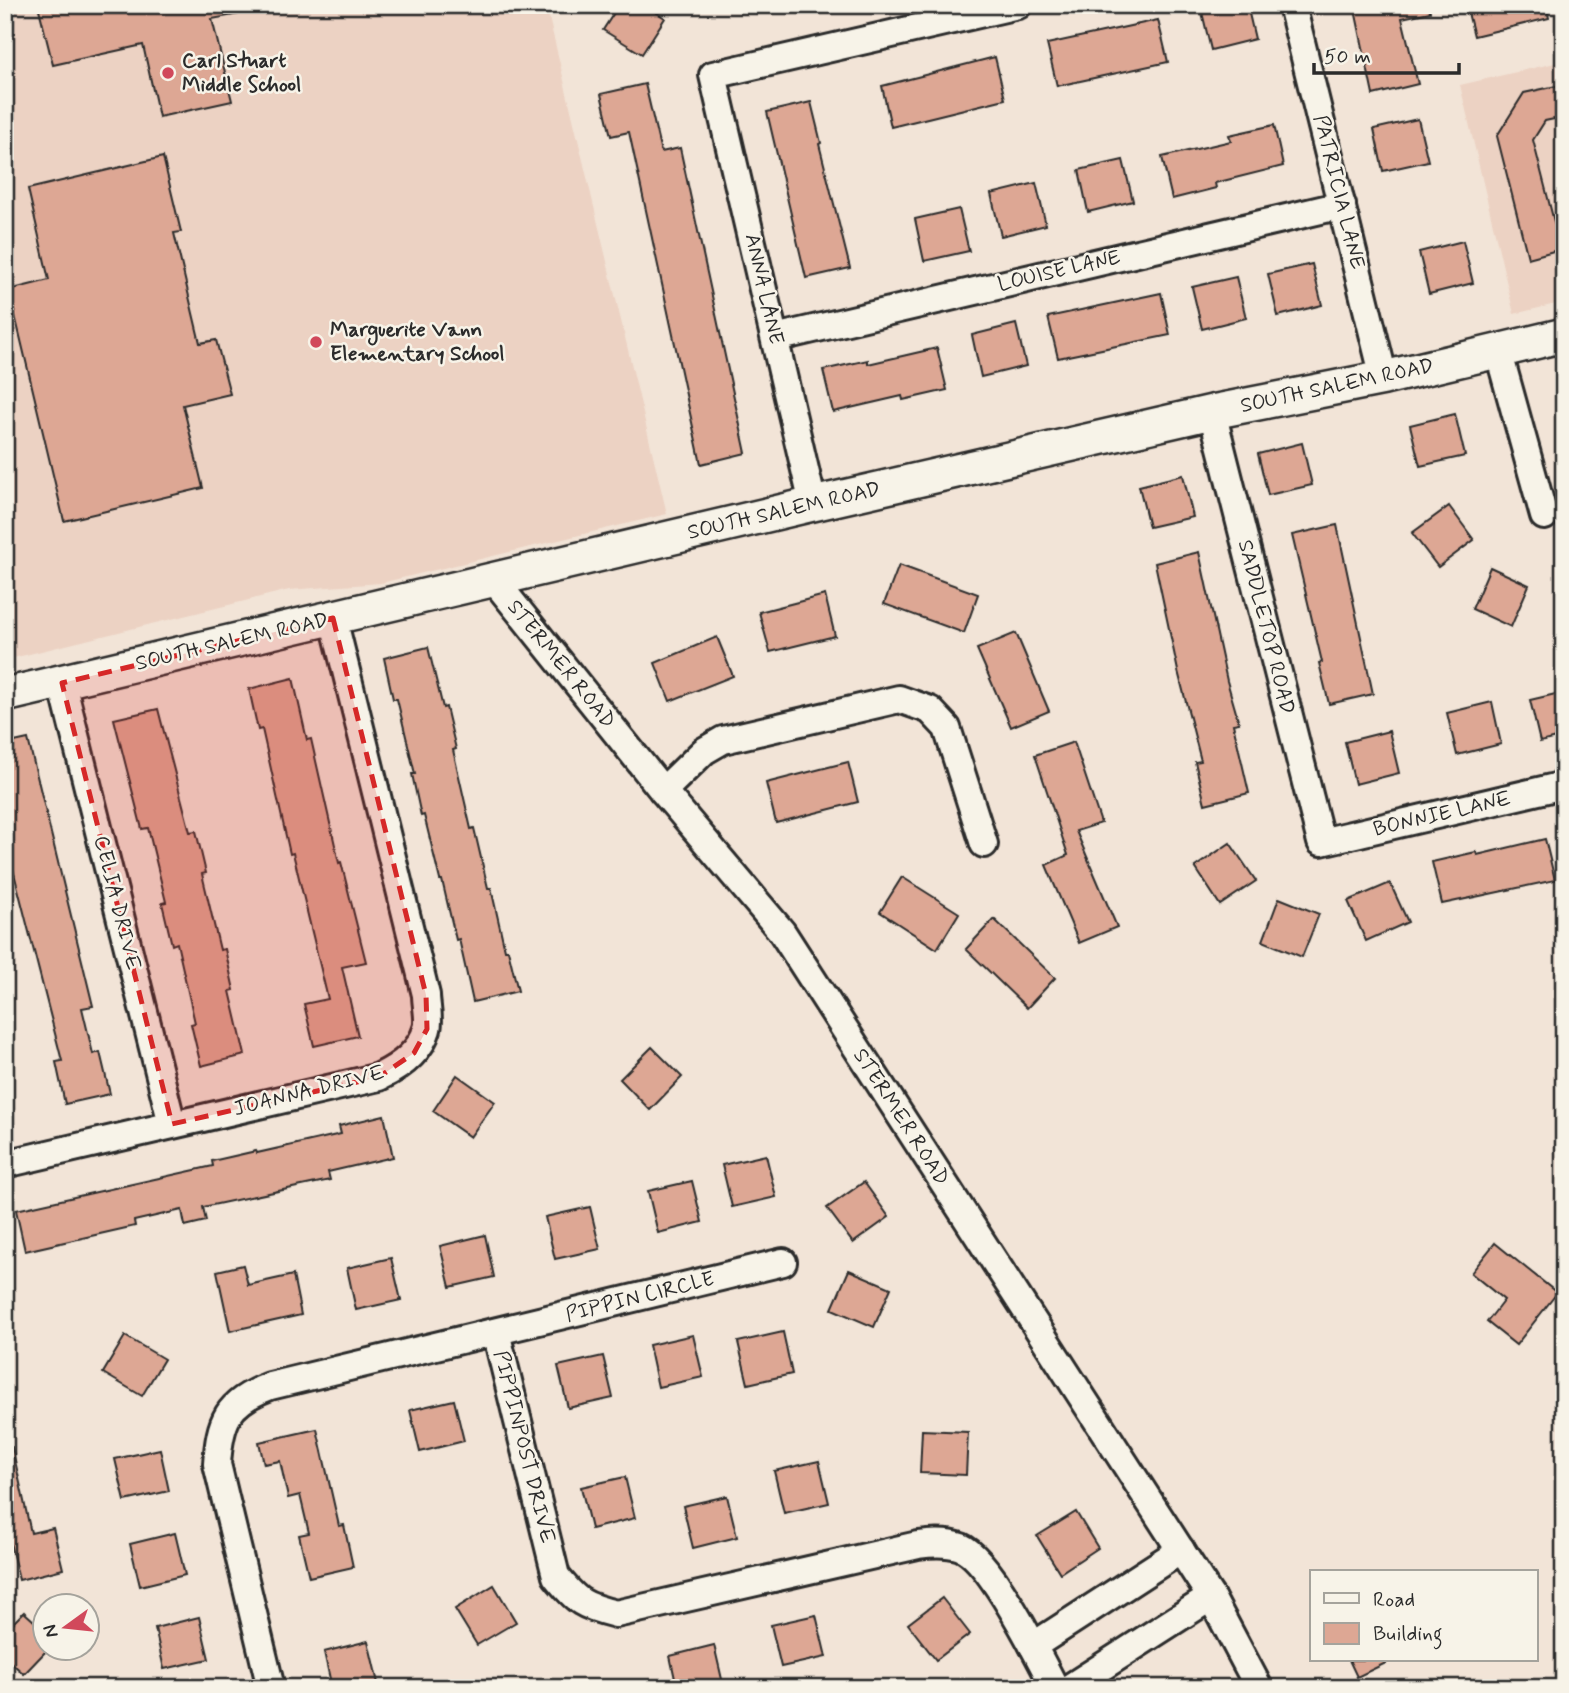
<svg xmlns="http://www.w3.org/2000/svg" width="1569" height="1693" font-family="Mynerve,sans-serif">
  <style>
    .built { fill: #ecd2c3 }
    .building { fill: #dda794; stroke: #2b2b2b; stroke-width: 2 }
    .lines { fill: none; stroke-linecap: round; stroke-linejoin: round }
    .minor-casing { stroke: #2b2b2b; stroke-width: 32 }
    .major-casing { stroke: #2b2b2b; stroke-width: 38 }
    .minor { stroke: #f7f3e8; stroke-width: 26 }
    .major { stroke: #f7f3e8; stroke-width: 33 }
    .marked { fill: #d62828; fill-opacity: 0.2; stroke: #d62828; stroke-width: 5; stroke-dasharray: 14 9; stroke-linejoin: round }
    .poi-dot { fill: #d1495b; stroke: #f7f3e8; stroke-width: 2.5 }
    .labels { text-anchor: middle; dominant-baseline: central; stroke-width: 5; stroke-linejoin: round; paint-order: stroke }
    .poi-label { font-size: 21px; font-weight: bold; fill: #2b2b2b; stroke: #f7f3e8; text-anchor: start }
    .street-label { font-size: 21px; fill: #2b2b2b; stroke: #f7f3e8 }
  </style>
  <rect width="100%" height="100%" fill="#f2e4d7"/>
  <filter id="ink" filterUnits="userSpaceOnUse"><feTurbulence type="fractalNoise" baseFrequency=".0143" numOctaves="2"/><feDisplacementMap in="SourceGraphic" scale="14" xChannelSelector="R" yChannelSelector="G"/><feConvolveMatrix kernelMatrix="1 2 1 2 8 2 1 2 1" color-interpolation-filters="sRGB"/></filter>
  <g filter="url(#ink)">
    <g class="built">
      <path d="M5 5H546L667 514 381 583 289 590 5 660Z"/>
      <path d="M1564 61V302L1514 314 1460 85Z"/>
    </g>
    <g class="building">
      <path d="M38 5H245V13L212 19 232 101 159 117 143 45 53 65Z"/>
      <path d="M619 5H644L665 18 642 54 603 30Z"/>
      <path d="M1213 5H1247L1255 39 1211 50 1201 8Z"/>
      <path d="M1354 5H1429L1430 12 1402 18 1418 84 1373 95Z"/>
      <path d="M1466 5H1546L1549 18 1474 36Z"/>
      <path d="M1158 20 1168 62 1057 86 1047 44Z"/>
      <path d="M995 57 1005 99 891 127 882 86Z"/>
      <path d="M645 84 661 152 680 148 746 453 701 464 629 132 611 136 601 94Z"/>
      <path d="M1561 85 1564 117 1545 121 1533 140 1561 249 1528 258 1497 136 1524 93Z"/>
      <path d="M811 102 821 143 819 144 850 268 806 278 767 112Z"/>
      <path d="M1418 119 1428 161 1383 171 1374 129Z"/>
      <path d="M1274 125 1283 166 1215 183 1216 188 1172 199 1162 157 1231 141 1229 135Z"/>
      <path d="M163 157 181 232 174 233 200 343 216 340 230 394 183 405 203 488 64 521 9 290 49 280 28 189Z"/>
      <path d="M1123 160 1133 201 1088 212 1079 170Z"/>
      <path d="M1036 183 1046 225 1001 236 991 194Z"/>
      <path d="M959 209 969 251 924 261 915 219Z"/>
      <path d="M1463 241 1473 283 1429 294 1419 252Z"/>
      <path d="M1312 264 1322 305 1278 316 1268 274Z"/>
      <path d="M1236 277 1246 318 1202 329 1192 287Z"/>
      <path d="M1161 293 1170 335 1058 358 1048 317Z"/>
      <path d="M1016 324 1026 366 981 377 972 335Z"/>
      <path d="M937 348 947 390 903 400 902 396 833 412 823 370 868 360V364Z"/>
      <path d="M1455 414 1465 456 1420 466 1410 425Z"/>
      <path d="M1302 443 1312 485 1268 495 1258 454Z"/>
      <path d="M1183 475 1193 517 1149 527 1139 486Z"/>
      <path d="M1449 506 1474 540 1438 567 1412 533Z"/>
      <path d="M1337 525 1373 694 1329 704 1319 663 1322 662 1292 535Z"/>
      <path d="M1199 552 1227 681 1239 723 1233 724 1249 793 1205 804 1195 762 1201 761 1178 671 1155 563Z"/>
      <path d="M899 565 978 594 964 633 884 604Z"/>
      <path d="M1490 567 1529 585 1511 627 1472 609Z"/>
      <path d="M825 595 835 636 770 652 759 612Z"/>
      <path d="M1016 633 1049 711 1011 727 977 649Z"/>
      <path d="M717 637 733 676 670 701 655 663Z"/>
      <path d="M428 647 443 708 446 707 456 749 453 750 471 829 474 828 488 888H491L505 950H508L518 991 473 1002 459 939 456 940 442 880H440L424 815 421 816 412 774H415L397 699H393L384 658Z"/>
      <path d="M293 678 307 740 311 739 339 863 341 862 366 962 342 967 358 1036 314 1046 304 1004 328 999 293 853 290 854 262 729 258 730 249 689Z"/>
      <path d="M1564 692V736L1540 742 1530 700Z"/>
      <path d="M1492 702 1501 744 1457 755 1447 713Z"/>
      <path d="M158 709 190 832 196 831 206 873 202 874 220 950 225 949 234 990 230 991 245 1055 201 1066 191 1024 195 1023 177 943 172 945 162 903 166 902 148 828 142 829 114 719Z"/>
      <path d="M1389 731 1399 773 1355 784 1345 742Z"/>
      <path d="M28 739 93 1006 82 1008 93 1054 100 1052 110 1094 65 1104 56 1062 62 1061 5 838V744Z"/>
      <path d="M1074 742 1101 823 1076 831 1117 927 1079 943 1046 865 1068 855 1035 755Z"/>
      <path d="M848 762 858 802 776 823 766 783Z"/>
      <path d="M1545 839 1555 880 1442 904 1432 862 1476 852 1477 855Z"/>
      <path d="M1230 843 1256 881 1220 905 1195 867Z"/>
      <path d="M902 877 959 913 937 949 880 912Z"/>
      <path d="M1390 883 1408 922 1366 941 1348 901Z"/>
      <path d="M1279 898 1319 914 1302 957 1263 941Z"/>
      <path d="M994 919 1055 978 1027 1008 966 949Z"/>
      <path d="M652 1047 682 1077 650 1110 620 1079Z"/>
      <path d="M457 1075 495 1102 470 1137 433 1111Z"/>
      <path d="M384 1115 393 1157 328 1172 330 1180 203 1207 206 1221 185 1226 182 1210 134 1221 135 1226 25 1251 16 1210 213 1166 212 1161 256 1151 257 1153 341 1134 339 1126Z"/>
      <path d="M766 1155 776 1197 732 1207 722 1165Z"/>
      <path d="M692 1181 702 1222 658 1233 648 1191Z"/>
      <path d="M864 1182 889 1217 853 1243 827 1208Z"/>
      <path d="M590 1207 600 1249 555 1259 545 1217Z"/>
      <path d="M485 1235 494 1277 450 1287 440 1246Z"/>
      <path d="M1495 1243 1557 1293 1516 1345 1487 1322 1504 1300 1471 1273Z"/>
      <path d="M391 1258 401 1300 356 1310 347 1268Z"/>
      <path d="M243 1265 248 1285 293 1275 301 1315 230 1331 217 1271Z"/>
      <path d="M849 1270 891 1288 874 1327 832 1309Z"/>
      <path d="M783 1332 792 1374 748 1384 738 1342Z"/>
      <path d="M693 1335 703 1377 658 1387 649 1345Z"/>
      <path d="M125 1336 164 1359 142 1396 103 1373Z"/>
      <path d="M603 1356 613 1398 568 1408 558 1366Z"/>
      <path d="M454 1400 464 1441 420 1452 410 1410Z"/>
      <path d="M317 1429 339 1526 344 1525 353 1567 309 1577 299 1535 309 1533 300 1495 288 1498 280 1461 264 1464 259 1442Z"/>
      <path d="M922 1430 968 1432 966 1475 920 1473Z"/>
      <path d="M12 1447 31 1533 53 1528 63 1569 19 1580 5 1522V1448Z"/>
      <path d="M160 1449 169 1491 125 1501 115 1459Z"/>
      <path d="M819 1461 829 1503 784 1513 774 1471Z"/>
      <path d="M625 1477 635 1518 591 1529 581 1487Z"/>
      <path d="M727 1496 737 1537 693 1548 683 1506Z"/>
      <path d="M1076 1512 1098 1548 1060 1573 1037 1536Z"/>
      <path d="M175 1533 185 1575 140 1586 130 1544Z"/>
      <path d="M494 1585 516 1622 477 1645 455 1609Z"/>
      <path d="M942 1598 970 1634 936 1660 908 1624Z"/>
      <path d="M24 1612 46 1632V1651L24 1674 5 1657V1631Z"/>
      <path d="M816 1615 826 1657 781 1667 771 1625Z"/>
      <path d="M199 1617 209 1659 164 1669 155 1628Z"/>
      <path d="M368 1641 378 1683 359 1688H332L324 1652Z"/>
      <path d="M714 1645 724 1688H677L670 1656Z"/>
      <path d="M1349 1660H1392L1357 1677Z"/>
    </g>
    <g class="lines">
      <g class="minor-casing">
        <g id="minor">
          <path d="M1292 5 1384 378"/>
          <path d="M775 338 1342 205"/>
          <path d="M1498 350 1544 516"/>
          <path d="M1212 412 1321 842 1564 785"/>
          <path d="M813 504 713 75 1018 5"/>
          <path d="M494 580 663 791 782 932 1211 1597 1259 1688"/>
          <path d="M62 683 172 1124"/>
          <path d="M663 791 704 751 723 740 899 699 930 710 947 728 984 844"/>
          <path d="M5 1164 379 1077C400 1067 420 1053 427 1029 430 1020 426 1005 426 995L333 618"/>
          <path d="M496 1332 556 1576C577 1602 583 1606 616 1614L918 1545C932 1543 947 1542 961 1547 991 1560 1039 1657 1055 1688"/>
          <path d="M1033 1646 1181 1550"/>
          <path d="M271 1688 217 1464C220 1420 227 1402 270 1386L783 1262"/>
          <path d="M1069 1688 1211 1597"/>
        </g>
      </g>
      <g class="major-casing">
        <path id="major" d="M5 695 813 504 1212 412 1384 378 1564 335"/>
      </g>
      <use href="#minor" class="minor"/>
      <use href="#major" class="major"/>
    </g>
  </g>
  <path class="marked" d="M333 618 426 995 427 1029 414 1053 379 1077 172 1124 62 683Z"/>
  <g class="poi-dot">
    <circle cx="168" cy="73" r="7"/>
    <circle cx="316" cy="342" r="7"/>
  </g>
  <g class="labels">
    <g class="poi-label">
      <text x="182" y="61">Carl Stuart<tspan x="182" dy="24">Middle School</tspan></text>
      <text x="330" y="330">Marguerite Vann<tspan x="330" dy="24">Elementary School</tspan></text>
    </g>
    <g class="street-label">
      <text transform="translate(1339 192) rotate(76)">PATRICIA LANE</text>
      <text transform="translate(1059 271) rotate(-13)">LOUISE LANE</text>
      <text transform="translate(764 289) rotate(77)">ANNA LANE</text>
      <text transform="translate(1337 386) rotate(-12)">SOUTH SALEM ROAD</text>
      <text transform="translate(784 511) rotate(-13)">SOUTH SALEM ROAD</text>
      <text transform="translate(1266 627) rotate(76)">SADDLETOP ROAD</text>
      <text transform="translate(232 642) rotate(-13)">SOUTH SALEM ROAD</text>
      <text transform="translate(561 664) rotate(51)">STERMER ROAD</text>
      <text transform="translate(1442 814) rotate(-13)">BONNIE LANE</text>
      <text transform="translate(117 903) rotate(76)">CELIA DRIVE</text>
      <text transform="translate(309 1091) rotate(-14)">JOANNA DRIVE</text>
      <text transform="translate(901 1117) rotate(57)">STERMER ROAD</text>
      <text transform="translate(640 1297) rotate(-14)">PIPPIN CIRCLE</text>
      <text transform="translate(524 1447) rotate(76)">PIPPINPOST DRIVE</text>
    </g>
  </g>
  <rect width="1569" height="1693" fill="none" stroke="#f7f3e8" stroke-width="28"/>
  <rect x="14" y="14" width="1541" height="1665" fill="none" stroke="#2b2b2b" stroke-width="2.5" filter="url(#ink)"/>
  <rect x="1310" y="1570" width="228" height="91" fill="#f7f3e8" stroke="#a5a39c" stroke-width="2"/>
  <rect x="1324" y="1593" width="35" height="10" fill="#f7f3e8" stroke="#a5a39c" stroke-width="2"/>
  <text x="1373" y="1606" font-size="21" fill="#2b2b2b">Road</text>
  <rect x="1324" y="1623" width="35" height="21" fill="#dda794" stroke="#a5a39c" stroke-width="2"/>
  <text x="1373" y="1640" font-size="21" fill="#2b2b2b">Building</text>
  <g transform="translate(66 1627) rotate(255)"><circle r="33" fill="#f7f3e8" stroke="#a5a39c" stroke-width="2"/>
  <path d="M0-5L12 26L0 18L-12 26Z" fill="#d1495b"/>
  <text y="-10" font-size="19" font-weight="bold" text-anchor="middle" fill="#2b2b2b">N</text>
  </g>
  <path d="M1314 63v10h145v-10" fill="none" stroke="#2b2b2b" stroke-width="3.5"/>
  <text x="1324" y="63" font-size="21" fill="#2b2b2b" stroke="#f7f3e8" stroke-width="5" paint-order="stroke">50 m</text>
</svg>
